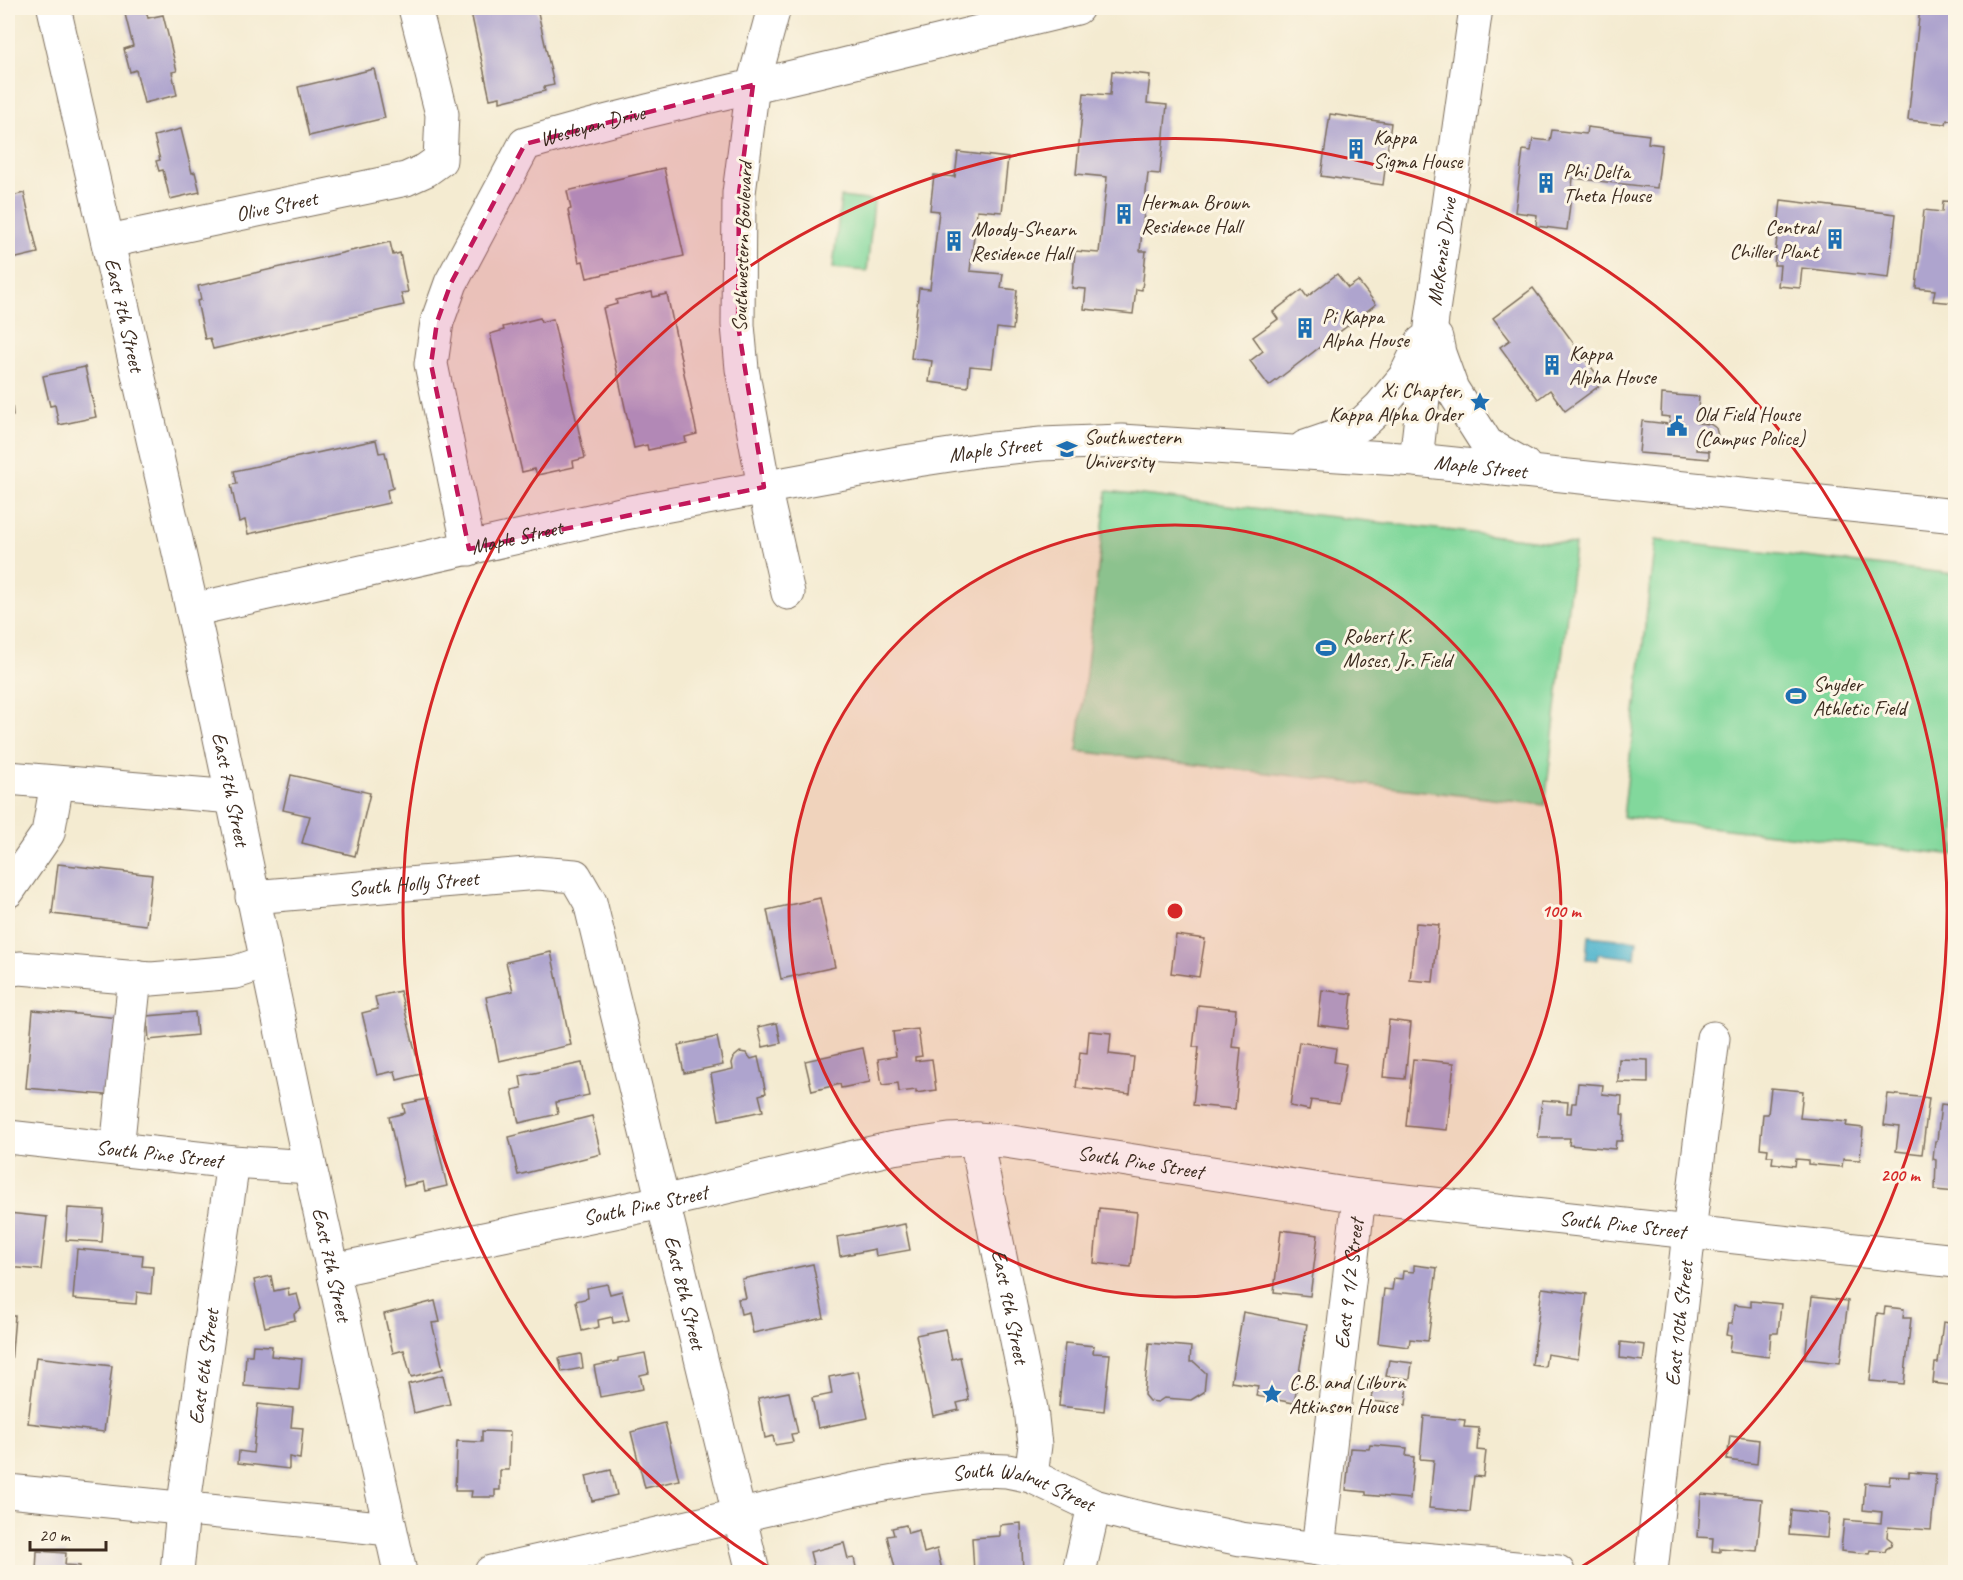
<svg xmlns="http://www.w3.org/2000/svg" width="1963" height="1580" font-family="Caveat,sans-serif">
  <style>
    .green { fill: #82d89c; stroke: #5e815d; stroke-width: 1.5 }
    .water { fill: #4eb4cd; stroke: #446f76; stroke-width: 1.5 }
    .building { fill: #aea4ce }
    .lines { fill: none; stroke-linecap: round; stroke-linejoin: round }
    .minor-casing { stroke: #7c6e5d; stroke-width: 35 }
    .minor { stroke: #fff; stroke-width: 33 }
    .marked { fill: #c2185b; fill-opacity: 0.2; stroke: #c2185b; stroke-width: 4.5; stroke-dasharray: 12 8; stroke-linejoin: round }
    .ring { fill: none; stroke: #d62828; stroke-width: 3 }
    .labels { text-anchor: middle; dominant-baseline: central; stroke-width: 6; stroke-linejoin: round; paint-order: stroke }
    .street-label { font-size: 21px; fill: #3b2a1e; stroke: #fcf5e5 }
    .poi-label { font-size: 21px; fill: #3b2a1e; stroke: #fcf5e5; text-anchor: start }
    .centre { fill: #d62828; stroke: #fcf5e5; stroke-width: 3 }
    .ring-label { font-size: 18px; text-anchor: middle; font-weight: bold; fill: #d62828; stroke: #fcf5e5; stroke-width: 6; stroke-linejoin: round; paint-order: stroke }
  </style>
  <rect width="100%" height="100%" fill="#fcf5e5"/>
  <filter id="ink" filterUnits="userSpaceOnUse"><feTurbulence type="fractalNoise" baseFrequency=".0167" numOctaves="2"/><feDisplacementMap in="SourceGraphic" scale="12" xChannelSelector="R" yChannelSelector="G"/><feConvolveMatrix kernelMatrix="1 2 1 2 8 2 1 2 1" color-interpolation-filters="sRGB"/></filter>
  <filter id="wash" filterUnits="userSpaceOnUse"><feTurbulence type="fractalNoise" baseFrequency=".008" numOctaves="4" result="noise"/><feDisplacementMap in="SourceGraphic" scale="24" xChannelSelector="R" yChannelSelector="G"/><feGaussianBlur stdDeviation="1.35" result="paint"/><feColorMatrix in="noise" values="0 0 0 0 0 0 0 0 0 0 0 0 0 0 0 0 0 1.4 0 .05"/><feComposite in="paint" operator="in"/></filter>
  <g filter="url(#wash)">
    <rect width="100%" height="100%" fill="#f4ebd1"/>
    <g class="green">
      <path d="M841 197 874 201 867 271 833 268Z"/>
      <path d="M1107 491 1575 545 1545 805 1077 751Z"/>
      <path d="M1655 540 1955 574V855L1623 817Z"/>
    </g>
    <path class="water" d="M1588 936 1637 941 1635 958 1598 954 1597 960 1586 959Z"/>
    <g id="blocks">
      <g class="building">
        <path d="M470 8H537L554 85 544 87 545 91 500 102V97L490 99Z"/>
        <path d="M1920 8H1956V121L1947 120 1946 124 1908 120Z"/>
        <path d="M146 10 148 18 163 15 177 71 172 72 177 95 144 103 136 70 130 72 124 49 133 46 125 14Z"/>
        <path d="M374 69 385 118 309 136 298 87Z"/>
        <path d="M1112 71 1150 75 1147 103 1167 105 1160 174 1148 173 1140 251H1146L1142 290 1136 289 1133 314 1084 309 1086 289 1072 288 1075 251 1099 253 1107 177 1076 174 1084 93 1110 95Z"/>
        <path d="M1330 114 1391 123 1383 185 1321 176Z"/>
        <path d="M1587 127 1649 135 1648 143 1662 145 1657 188 1573 178 1567 230 1536 226 1537 215 1515 212 1523 150 1531 151 1533 139 1550 141 1552 130 1586 134Z"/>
        <path d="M181 129 192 173 195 172 200 192 170 199 163 170 159 171 156 161 160 160 154 136Z"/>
        <path d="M958 152 1008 158 1002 212 977 210 970 271 1003 274 1001 288 1017 290 1013 330 997 328 992 368 970 366 968 387 929 382 932 361 911 358 919 288 930 289 939 211 930 210 934 175 955 177Z"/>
        <path d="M664 168 684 256 587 278 583 261 579 262 568 210 571 209 567 191Z"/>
        <path d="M24 193 38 253 8 260V197Z"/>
        <path d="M1781 200 1896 214 1889 278 1802 268 1800 288 1778 286 1780 265H1774Z"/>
        <path d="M1943 201 1956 202V303L1933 301 1935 290 1916 288 1924 210 1942 212Z"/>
        <path d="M390 242 393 255 400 253 408 292 401 293 404 305 213 349 210 338 205 339 197 301 201 300 198 286Z"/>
        <path d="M1337 274 1348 288 1358 281 1376 304 1269 386 1250 361 1263 351 1253 337 1278 319 1273 312 1302 290 1307 297Z"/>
        <path d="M1533 288 1603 383 1565 411 1550 390 1538 399 1500 347 1510 340 1493 318Z"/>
        <path d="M652 292 653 297 667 294 697 434 685 437 686 442 648 450 647 445 634 448 603 308 617 304 616 300Z"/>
        <path d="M540 318 541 322 553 319 585 458 573 461 574 467 537 475 535 469 522 472 490 334 504 330 503 327Z"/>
        <path d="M85 367 96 417 59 425 55 405 50 406 43 376Z"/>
        <path d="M11 390 13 416 8 417V391Z"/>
        <path d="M1662 394 1699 397 1697 423 1710 424 1716 428 1718 436 1714 441 1697 442 1696 450 1709 451V459L1639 453 1642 421 1669 424 1670 417 1661 416Z"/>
        <path d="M376 440 379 453 385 452 393 488 387 490 389 503 248 534 245 520 239 522 231 485 237 484 234 471Z"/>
        <path d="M291 775 370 793 355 856 302 843 310 816 283 810Z"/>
        <path d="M58 864 152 875 146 925 52 914Z"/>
        <path d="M820 898 835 967 781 979 767 910Z"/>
        <path d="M1416 923 1439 925 1433 982 1410 980Z"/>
        <path d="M1176 935 1205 939 1199 977 1171 973Z"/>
        <path d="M551 952 571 1045 499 1061 486 997 513 991 506 962Z"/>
        <path d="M1322 990 1352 994 1348 1029 1318 1025Z"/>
        <path d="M400 991 421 1074 397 1080 395 1071 377 1075 362 1013 378 1009 375 997Z"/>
        <path d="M1198 1005 1236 1009 1232 1047 1241 1048 1235 1109 1193 1105 1199 1047H1193Z"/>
        <path d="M33 1010 121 1018 117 1096 26 1088Z"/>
        <path d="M195 1012 197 1035 149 1040 147 1016Z"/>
        <path d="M1389 1020 1411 1023 1405 1079 1383 1077Z"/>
        <path d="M777 1023 781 1043 763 1047 758 1027Z"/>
        <path d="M918 1029 922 1056 915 1057V1061L932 1059 936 1090 916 1093V1090L899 1092 898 1083 882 1085 878 1059 896 1056 893 1032Z"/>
        <path d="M1089 1031 1111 1033 1109 1054 1134 1057 1130 1094 1076 1088 1080 1052 1087 1053Z"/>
        <path d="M717 1037 723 1065 684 1073 678 1045Z"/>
        <path d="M1299 1042 1336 1048 1334 1062 1346 1064 1339 1104 1311 1100 1309 1110 1290 1106Z"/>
        <path d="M863 1048 870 1082 841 1088 840 1084 812 1091 805 1061Z"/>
        <path d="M740 1052 746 1053 751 1059 758 1057 766 1093 759 1095 763 1111 719 1120 711 1074 733 1069 732 1063 734 1057Z"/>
        <path d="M1413 1059 1454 1063 1447 1130 1406 1126Z"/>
        <path d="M1619 1059 1648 1060V1083L1618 1082Z"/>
        <path d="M582 1063 589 1095 556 1102 558 1114 519 1123 512 1090 522 1088 520 1076Z"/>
        <path d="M1578 1083 1603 1085 1602 1094 1622 1096 1621 1114 1624 1115 1622 1141H1616L1615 1149 1569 1145 1570 1138H1538L1542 1100 1568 1102 1567 1113H1571L1572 1103H1576Z"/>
        <path d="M1771 1088 1803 1091 1800 1118 1847 1122 1846 1126 1863 1128 1860 1160 1843 1159 1842 1167 1808 1164V1160L1796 1159 1795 1166 1772 1163 1773 1156H1767L1768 1149 1760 1148 1763 1114H1768Z"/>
        <path d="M1888 1094 1929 1098 1922 1154 1896 1151 1899 1127 1884 1125Z"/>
        <path d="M427 1099 447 1186 425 1191 423 1182 404 1186 389 1117 405 1113 403 1104Z"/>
        <path d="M1941 1104 1956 1106V1192L1935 1190 1936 1160 1933 1159 1935 1141H1937Z"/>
        <path d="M592 1116 601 1154 518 1175 509 1137Z"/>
        <path d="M68 1208 104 1210 102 1242 66 1240Z"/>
        <path d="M1099 1208 1137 1212 1131 1267 1094 1263Z"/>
        <path d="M8 1213 47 1217 41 1270 8 1267Z"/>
        <path d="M905 1224 910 1250 876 1256 875 1249 840 1256 837 1237Z"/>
        <path d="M1281 1230 1318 1235 1310 1296 1274 1292Z"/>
        <path d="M77 1249 143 1255 142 1266 153 1267 151 1294 137 1292 136 1304 73 1299Z"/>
        <path d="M813 1264 824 1318 753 1333 749 1312 741 1314 738 1299 746 1298 742 1279Z"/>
        <path d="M1414 1265 1437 1268 1428 1341 1410 1339 1409 1347 1378 1343 1384 1289 1392 1290 1394 1278 1402 1279 1403 1271 1414 1272Z"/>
        <path d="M271 1276 274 1291 288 1288 289 1296 297 1294 301 1309 294 1314 295 1320 265 1327 254 1280Z"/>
        <path d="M607 1284 610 1294 622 1291 629 1320 613 1323 612 1317 598 1320 599 1327 582 1331 576 1301 588 1298 587 1288Z"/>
        <path d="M1542 1288 1587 1294 1578 1359 1547 1354 1545 1367 1532 1365Z"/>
        <path d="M1812 1297 1848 1301 1840 1363 1805 1359Z"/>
        <path d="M435 1301 440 1322 432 1323 443 1369 411 1377 404 1350 393 1353 384 1314Z"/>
        <path d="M1751 1301 1781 1304 1778 1333H1771L1769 1357 1729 1352 1731 1336 1726 1335 1728 1324H1732L1734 1305 1751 1307Z"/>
        <path d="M1885 1307 1904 1309 1903 1318H1911L1904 1384 1870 1381 1877 1313 1884 1314Z"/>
        <path d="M1243 1312 1307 1324 1294 1403 1256 1396 1258 1386 1231 1382Z"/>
        <path d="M8 1316H15L11 1363H8Z"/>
        <path d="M1943 1322 1956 1324V1386L1933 1383 1935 1363H1938Z"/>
        <path d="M945 1329 952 1359 960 1357 969 1400 957 1403 959 1410 933 1416 916 1335Z"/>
        <path d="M1621 1342 1645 1345 1643 1361 1620 1358Z"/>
        <path d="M1065 1343 1094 1346 1093 1353 1110 1354 1104 1411 1059 1406Z"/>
        <path d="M1149 1343 1191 1347 1190 1362H1194L1206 1373 1204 1392 1191 1400 1164 1398 1158 1402 1149 1401 1144 1395Z"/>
        <path d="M253 1345 272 1346 271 1356 302 1359 299 1390 244 1386 246 1355H252Z"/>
        <path d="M645 1353 649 1373 640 1375 643 1389 600 1397 594 1366 618 1361V1358Z"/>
        <path d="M581 1354 583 1368 562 1372 559 1358Z"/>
        <path d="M36 1357 112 1366 104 1432 28 1423Z"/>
        <path d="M1389 1360 1412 1363 1410 1379 1386 1376Z"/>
        <path d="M858 1371 868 1418 818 1428 812 1398 832 1394 829 1377Z"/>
        <path d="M443 1375 450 1404 414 1413 408 1384Z"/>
        <path d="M1374 1379 1408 1383 1406 1405 1371 1401Z"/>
        <path d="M789 1392 798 1433 791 1434 793 1442 775 1445 773 1436 765 1438 758 1398Z"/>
        <path d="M258 1404 293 1408 291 1427 303 1428 300 1459 289 1457V1469L238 1463 239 1451 253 1453Z"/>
        <path d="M1424 1416 1465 1420 1464 1427 1479 1428 1477 1450 1486 1451 1483 1477 1474 1476 1470 1512 1429 1508 1434 1460 1420 1459Z"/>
        <path d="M665 1423 679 1480 645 1488 631 1432Z"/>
        <path d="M482 1431 510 1432 509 1470H500V1490H495V1497H471L472 1491H455L457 1441 482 1442Z"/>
        <path d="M1730 1436 1759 1440 1757 1464 1727 1460Z"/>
        <path d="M1370 1445 1407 1448 1406 1456 1414 1457 1410 1499 1366 1495V1492L1346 1490 1350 1448 1369 1449Z"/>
        <path d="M611 1470 617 1495 592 1501 586 1476Z"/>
        <path d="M1909 1472 1936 1474 1931 1530 1888 1527 1887 1537 1892 1541 1891 1546 1886 1549 1885 1552 1871 1550 1870 1554 1841 1551 1844 1520 1881 1523 1882 1512 1863 1510 1865 1483 1889 1485 1890 1476 1909 1477Z"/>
        <path d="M1701 1494 1762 1499 1757 1551 1720 1548V1552L1712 1551 1713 1538 1698 1537Z"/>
        <path d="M1791 1510 1829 1514 1827 1538 1789 1535Z"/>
        <path d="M1021 1523 1023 1572H974L972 1538 1000 1536V1525Z"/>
        <path d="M906 1525 908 1533 919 1530 924 1553 937 1549 942 1570 929 1572H896L887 1536 894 1535 892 1528Z"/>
        <path d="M844 1543 848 1559 854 1558 857 1572H815L810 1552Z"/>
        <path d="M37 1551 66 1553 65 1565 80 1566V1572H36Z"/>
      </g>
    </g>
  </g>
  <g filter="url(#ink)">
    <use href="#blocks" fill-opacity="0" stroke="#7c6e5d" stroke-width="1.5"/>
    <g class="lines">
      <g class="minor-casing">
        <g id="minor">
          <path id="s1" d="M54 8 203 657 310 1167 400 1572"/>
          <path d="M774 8 753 85 739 193 738 325 742 369 764 487 788 593"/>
          <path id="s2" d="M109 241 406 179 426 170 440 160 442 114 415 8"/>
          <path d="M1436 338 1439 353 1452 389 1487 444 1524 465"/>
          <path d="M1305 447 1340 435 1363 423 1380 407 1405 377 1422 342"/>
          <path id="s3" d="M1416 460 1432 318 1476 8"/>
          <path id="s4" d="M469 549 431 364 437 322 451 283 525 144C632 112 740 90 847 64 924 46 1000 26 1077 8"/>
          <path id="s5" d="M192 610 625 513 904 462 983 450 1041 444 1122 441 1416 460 1956 516"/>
          <path d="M8 778 233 797"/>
          <path d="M8 891 48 833 57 783"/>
          <path id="s6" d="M252 897 538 873 575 876 590 902 753 1572"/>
          <path d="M8 970 20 968 151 979 236 972 266 962"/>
          <path id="s7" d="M8 1137 233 1162 310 1167"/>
          <path id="s8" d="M976 1139 1031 1409 1035 1445 1031 1476"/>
          <path d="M117 1149 135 977"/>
          <path id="s9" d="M334 1270 662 1202 893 1148 949 1140 976 1139 1005 1141 1359 1196 1956 1261"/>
          <path d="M8 1491 390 1529"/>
          <path id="s10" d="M1318 1549 1359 1196"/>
          <path id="s11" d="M177 1572 183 1510 233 1162"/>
          <path id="s12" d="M491 1572 851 1490 911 1479 981 1470 1007 1471 1031 1476 1094 1506 1136 1517 1241 1539 1318 1549 1558 1572"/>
          <path d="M1079 1572 1094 1506"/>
          <path id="s13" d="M1651 1572 1689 1232 1713 1038"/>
        </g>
      </g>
      <use href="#minor" class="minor"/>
    </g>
  </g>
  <path class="marked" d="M753 85 739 193 738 325 764 487 469 549 431 364 437 322 451 283 525 144Z"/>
  <circle cx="1175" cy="911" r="386" fill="#d62828" fill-opacity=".12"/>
  <g class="ring">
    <circle cx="1175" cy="911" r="386"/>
    <path d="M772 1569A772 772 0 1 1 1578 1569"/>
  </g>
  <defs>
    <g id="building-bare" transform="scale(1.62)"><path d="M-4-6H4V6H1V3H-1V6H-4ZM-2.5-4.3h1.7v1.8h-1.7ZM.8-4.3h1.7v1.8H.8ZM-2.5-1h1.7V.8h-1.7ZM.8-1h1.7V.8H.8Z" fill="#1f6fb2" stroke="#fcf5e5" stroke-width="2.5" paint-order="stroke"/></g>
    <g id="sight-bare" transform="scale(1.62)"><path d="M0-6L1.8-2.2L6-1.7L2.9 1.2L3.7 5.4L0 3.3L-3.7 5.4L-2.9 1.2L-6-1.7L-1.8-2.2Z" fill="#1f6fb2" stroke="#fcf5e5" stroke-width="2.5" paint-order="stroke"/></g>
    <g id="civic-bare" transform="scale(1.62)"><path d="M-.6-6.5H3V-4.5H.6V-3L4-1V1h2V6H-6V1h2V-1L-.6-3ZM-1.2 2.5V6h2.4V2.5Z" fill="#1f6fb2" stroke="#fcf5e5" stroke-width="2.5" paint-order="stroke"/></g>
    <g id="university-bare" transform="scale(1.62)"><path d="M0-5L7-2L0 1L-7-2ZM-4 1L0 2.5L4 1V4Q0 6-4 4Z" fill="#1f6fb2" stroke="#fcf5e5" stroke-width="2.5" paint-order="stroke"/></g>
    <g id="stadium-bare" transform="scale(1.62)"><path d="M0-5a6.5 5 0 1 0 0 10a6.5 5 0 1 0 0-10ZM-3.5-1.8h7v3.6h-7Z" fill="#1f6fb2" stroke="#fcf5e5" stroke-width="2.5" paint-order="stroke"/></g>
  </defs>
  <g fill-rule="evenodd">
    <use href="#building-bare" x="1356" y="149"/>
    <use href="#building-bare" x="1546" y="183"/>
    <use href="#building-bare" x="1124" y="214"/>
    <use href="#building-bare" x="1835" y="239"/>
    <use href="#building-bare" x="954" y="241"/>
    <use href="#building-bare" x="1305" y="328"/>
    <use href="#building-bare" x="1552" y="365"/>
    <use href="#sight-bare" x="1480" y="402"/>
    <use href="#civic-bare" x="1677" y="426"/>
    <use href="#university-bare" x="1067" y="449"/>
    <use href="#stadium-bare" x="1326" y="648"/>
    <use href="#stadium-bare" x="1796" y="696"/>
    <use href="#sight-bare" x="1272" y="1394"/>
  </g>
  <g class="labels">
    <g class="street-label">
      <text stroke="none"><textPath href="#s4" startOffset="500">Wesleyan Drive</textPath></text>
      <text stroke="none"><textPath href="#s2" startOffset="171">Olive Street</textPath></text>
      <text transform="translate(742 247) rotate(-88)">Southwestern Boulevard</text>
      <text stroke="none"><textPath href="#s3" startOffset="210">McKenzie Drive</textPath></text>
      <text stroke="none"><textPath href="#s1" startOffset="315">East 7th Street</textPath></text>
      <text stroke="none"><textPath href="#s5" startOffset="819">Maple Street</textPath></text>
      <text stroke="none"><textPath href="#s5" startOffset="1306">Maple Street</textPath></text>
      <text stroke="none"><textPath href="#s5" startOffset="333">Maple Street</textPath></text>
      <text stroke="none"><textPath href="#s1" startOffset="801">East 7th Street</textPath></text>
      <text stroke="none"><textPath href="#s6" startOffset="162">South Holly Street</textPath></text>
      <text stroke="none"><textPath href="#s7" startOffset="152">South Pine Street</textPath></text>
      <text stroke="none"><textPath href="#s9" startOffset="822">South Pine Street</textPath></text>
      <text stroke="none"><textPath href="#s9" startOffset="318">South Pine Street</textPath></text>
      <text stroke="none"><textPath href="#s9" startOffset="1308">South Pine Street</textPath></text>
      <text stroke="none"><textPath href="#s1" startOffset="1287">East 7th Street</textPath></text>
      <text stroke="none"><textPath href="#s10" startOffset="267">East 9 1/2 Street</textPath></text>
      <text stroke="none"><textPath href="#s6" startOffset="756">East 8th Street</textPath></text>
      <text stroke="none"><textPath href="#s8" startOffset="171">East 9th Street</textPath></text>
      <text stroke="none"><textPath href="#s13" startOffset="250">East 10th Street</textPath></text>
      <text stroke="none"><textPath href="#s11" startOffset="207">East 6th Street</textPath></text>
      <text stroke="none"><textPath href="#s12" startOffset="546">South Walnut Street</textPath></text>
    </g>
    <g class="poi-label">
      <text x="1373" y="137">Kappa<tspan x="1373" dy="24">Sigma House</tspan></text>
      <text x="1563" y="171">Phi Delta<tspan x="1563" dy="24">Theta House</tspan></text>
      <text x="1141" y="202">Herman Brown<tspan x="1141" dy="24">Residence Hall</tspan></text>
      <text x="1818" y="227" text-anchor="end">Central<tspan x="1818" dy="24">Chiller Plant</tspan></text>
      <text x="971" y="229">Moody-Shearn<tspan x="971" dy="24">Residence Hall</tspan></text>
      <text x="1322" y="316">Pi Kappa<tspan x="1322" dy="24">Alpha House</tspan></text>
      <text x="1569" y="353">Kappa<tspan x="1569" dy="24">Alpha House</tspan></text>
      <text x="1463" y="390" text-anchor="end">Xi Chapter,<tspan x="1463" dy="24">Kappa Alpha Order</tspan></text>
      <text x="1694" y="414">Old Field House<tspan x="1694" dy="24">(Campus Police)</tspan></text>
      <text x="1084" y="437">Southwestern<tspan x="1084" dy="24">University</tspan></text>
      <text x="1343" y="636">Robert K.<tspan x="1343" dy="24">Moses, Jr. Field</tspan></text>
      <text x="1813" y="684">Snyder<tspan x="1813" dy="24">Athletic Field</tspan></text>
      <text x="1289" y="1382">C.B. and Lilburn<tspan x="1289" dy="24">Atkinson House</tspan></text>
    </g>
  </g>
  <circle cx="1175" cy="911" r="9" class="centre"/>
  <g class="ring-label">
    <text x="1561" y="917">100 m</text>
    <text x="1900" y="1181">200 m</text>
  </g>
  <rect width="1963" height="1580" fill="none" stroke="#fcf5e5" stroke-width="30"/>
  <path d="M30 1541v9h76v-9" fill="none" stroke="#3b2a1e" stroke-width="3"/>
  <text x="39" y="1541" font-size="18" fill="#3b2a1e" stroke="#fcf5e5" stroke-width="4.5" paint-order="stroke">20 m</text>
</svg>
